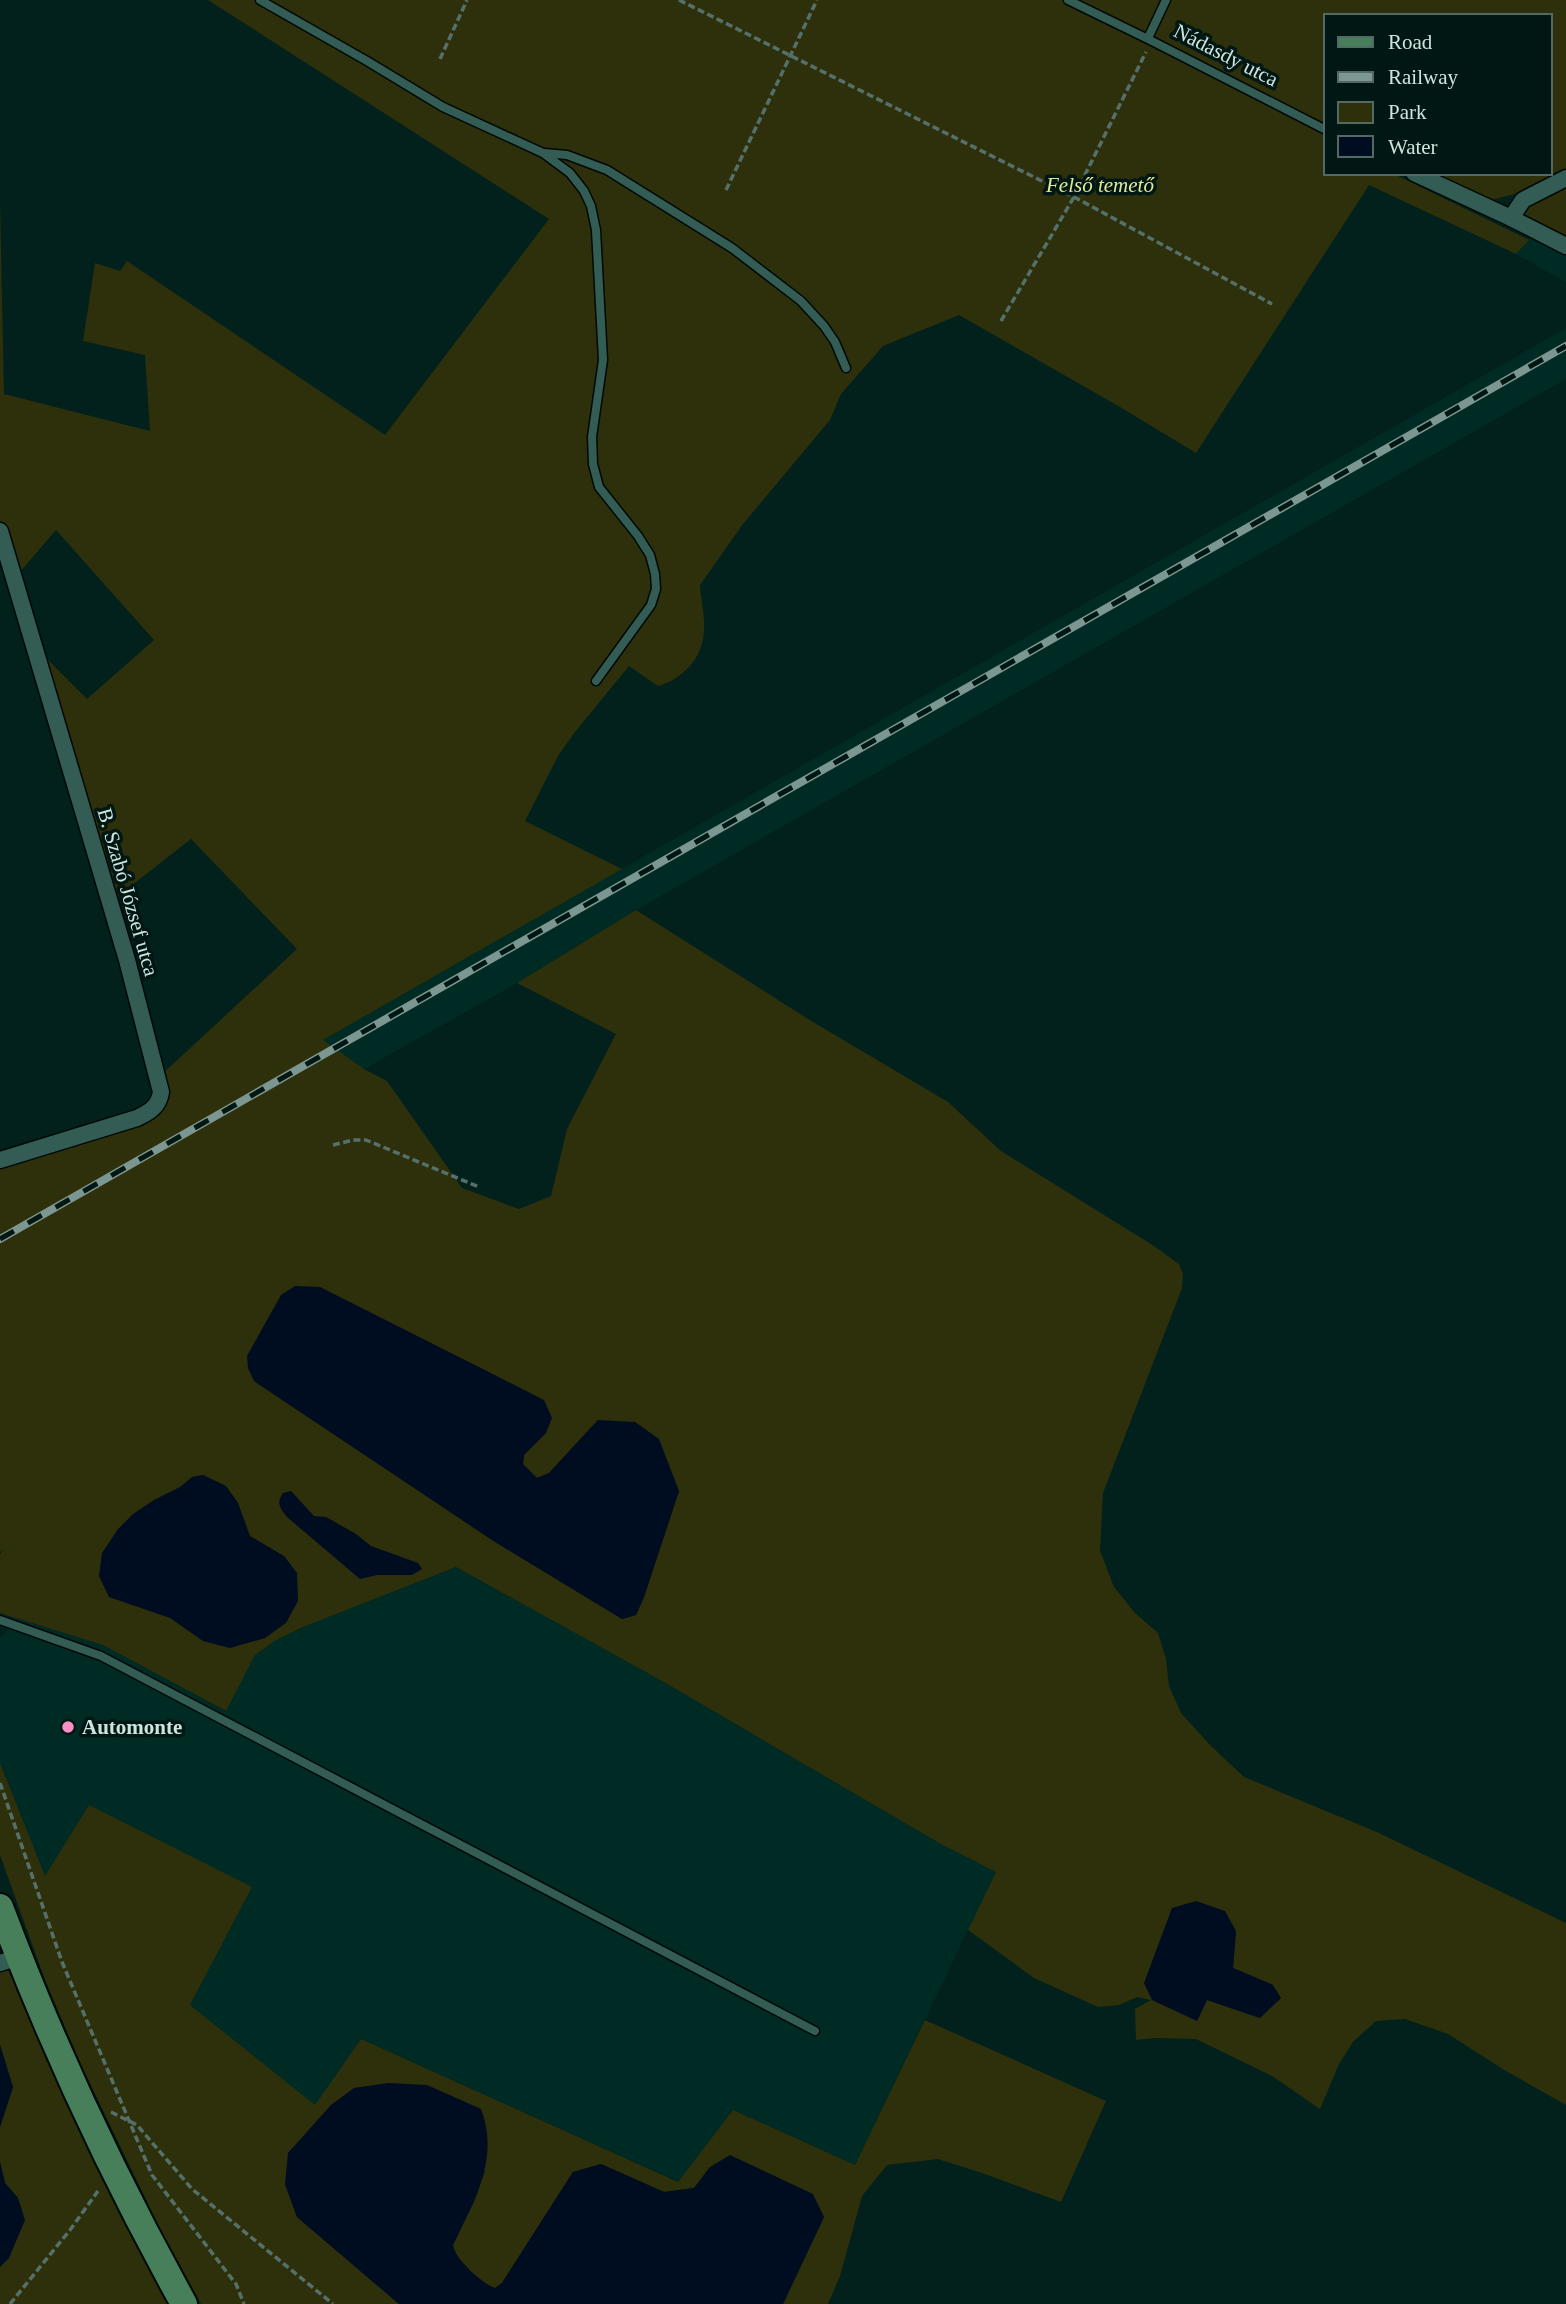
<svg xmlns="http://www.w3.org/2000/svg" width="1566" height="2304" font-family="Georgia,serif">
  <style>
    .built { fill: #002b25 }
    .green { fill: #2d300b; fill-rule: evenodd }
    .water { fill: #000c1f }
    .lines { fill: none; stroke-linecap: round; stroke-linejoin: round }
    .lane-casing { stroke: #000907; stroke-width: 11 }
    .street-casing { stroke: #000907; stroke-width: 19 }
    .primary-casing { stroke: #000907; stroke-width: 30 }
    .path { stroke: #55706b; stroke-width: 3.5; stroke-dasharray: 7 3.5; stroke-linecap: butt }
    .lane { stroke: #335c55; stroke-width: 8 }
    .street { stroke: #335c55; stroke-width: 16 }
    .primary { stroke: #477f5a; stroke-width: 26 }
    .rail-casing { stroke: #7c9691; stroke-width: 8 }
    .rail { stroke: #001713; stroke-width: 5; stroke-dasharray: 16; stroke-linecap: butt }
    .poi-dot { fill: #fc8fc1; stroke: #001713; stroke-width: 2.5 }
    .labels { text-anchor: middle; dominant-baseline: central; stroke-width: 7; stroke-linejoin: round; paint-order: stroke }
    .street-label { font-size: 21px; fill: #cee4df; stroke: #001713 }
    .park-label { font-size: 21px; font-style: italic; fill: #e2ea95; stroke: #001713 }
    .poi-label { font-size: 21px; font-weight: bold; fill: #cee4df; stroke: #001713; text-anchor: start }
  </style>
  <rect width="100%" height="100%" fill="#02211c"/>
  <g class="built">
    <path d="M1551 214 1566 221V282L1516 254Z"/>
    <path d="M1566 328V379L636 910 517 983 364 1069 131 1150Z"/>
    <path d="M456 1567 662 1681 941 1844 996 1872 855 2165 733 2110 679 2182 361 2039 315 2106 190 2005 252 1887 45 1877 0 1763V1638L8 1630 0 1626V1613L103 1645 225 1711 255 1655 276 1640 303 1627Z"/>
  </g>
  <g class="green">
    <path d="M208 0H1566V174L1534 189 1487 201 1430 173H1550V16H1326V173H1392L1529 240 1516 254 1369 185 1196 453 1120 407 959 315 883 346 841 394 830 420 743 524 700 585C701 600 705 616 704 630 703 658 683 679 658 686L629 666 575 732 558 756 525 821 622 869 323 1040 364 1069 387 1081 462 1188 519 1209 551 1196 567 1129 616 1034 517 983 636 910 808 1019 948 1102 1001 1151 1154 1246 1179 1264 1183 1274 1182 1288 1103 1493 1100 1551 1114 1587 1135 1613 1158 1633 1166 1659 1169 1686 1181 1713 1210 1745 1244 1777 1379 1833 1566 1923V2105L1506 2071 1448 2034 1405 2019 1376 2021 1353 2042 1339 2064 1320 2109 1272 2076 1196 2039 1156 2038 1136 2040 1135 2009 1151 2000 1137 1997 1119 2005 1098 2007 1034 1978 968 1930 996 1872 941 1844 662 1681 456 1567 303 1627 276 1640 255 1655 226 1711 103 1645 0 1613V1554L4 1549 0 1552V1155L155 1107 159 1077 297 949 191 839 113 900 36 648 87 699 154 640 56 530 14 579 0 530V199L4 394 150 431 145 355 83 341 95 263 120 271 127 261 385 435 549 219ZM254 1381 546 1433 524 1455 523 1465 537 1478 549 1473 598 1420 679 1491 644 1597 636 1615 622 1619 492 1540ZM1236 1931 1233 1968 1273 1985 1260 2018 1207 2000 1197 2021Z"/>
    <path d="M1566 182V246L1525 221C1522 198 1549 190 1566 182Z"/>
    <path d="M0 1763 45 1876 89 1805 252 1887 190 2005 315 2105 361 2039 678 2182 733 2110 855 2165 925 2020 1106 2101 1061 2202 985 2174 938 2159 887 2165 862 2196 840 2276 828 2304H783L824 2217 710 2167 694 2188 664 2192 601 2164 573 2172 502 2283 495 2288C482 2284 454 2258 453 2245L475 2200 485 2171 285 2184 297 2217 399 2304H201L163 2235 82 2067 45 1980 0 1855Z"/>
    <path d="M0 1968 12 1972 171 2304H0V2267L9 2258 18 2198 5 2183 0 2162V2127L13 2087 0 2045Z"/>
  </g>
  <g class="water">
    <path d="M295 1286 320 1287 544 1400 552 1418 546 1433 524 1455 523 1464 537 1478 549 1473 598 1420 635 1422 659 1439 679 1491 644 1597 636 1615 622 1619 492 1540 254 1381 248 1368 247 1356 281 1295Z"/>
    <path d="M203 1475 226 1486 238 1503 250 1536 284 1556 297 1573 298 1601 286 1623 265 1638 230 1648 203 1641 170 1618 109 1597 99 1576 102 1553 118 1529 133 1514 154 1500 180 1487 192 1477Z"/>
    <path d="M291 1491 314 1516 326 1517 356 1534 371 1546 418 1563 422 1569 412 1575H377L360 1579 287 1517C280 1508 276 1503 283 1493Z"/>
    <path d="M1196 1901 1225 1911 1236 1931 1233 1968 1273 1985 1281 1998 1260 2018 1207 2000 1197 2021 1152 2000 1144 1983 1172 1908Z"/>
    <path d="M0 2045 13 2087 0 2127Z"/>
    <path d="M388 2083 427 2085 481 2109C500 2159 474 2200 453 2245 454 2258 482 2284 495 2288L502 2283 573 2172 601 2164 664 2192 694 2188 710 2167 730 2155 813 2194 824 2217 783 2304H399L297 2217 285 2184 288 2153 331 2105 354 2088Z"/>
    <path d="M0 2162 5 2183 18 2198 25 2220 9 2258 0 2267Z"/>
  </g>
  <g class="lines">
    <g class="lane-casing">
      <g id="lane">
        <path d="M260 0 367 61 443 107 543 153 570 173 584 191 591 206 596 230 603 360 592 437 593 464 599 487 638 536 650 555 655 574 656 589 651 605 596 681"/>
        <path d="M1068 0 1152 41 1326 130"/>
        <path d="M1148 38 1166 0"/>
        <path d="M544 153 567 155 607 170 732 248 801 301 824 326 835 342 846 368"/>
        <path d="M0 1620 101 1656 815 2031"/>
      </g>
    </g>
    <g class="street-casing">
      <g id="street">
        <path d="M1414 173 1511 218 1566 246"/>
        <path d="M1511 218 1523 200 1566 178"/>
        <path d="M0 531 127 960 161 1092C159 1106 150 1112 137 1118L0 1160"/>
        <path d="M0 1963 19 1957"/>
      </g>
    </g>
    <g class="primary-casing">
      <path id="primary" d="M0 1907C51 2043 113 2176 184 2304"/>
    </g>
    <g class="path">
      <path d="M679 0 1074 197 1272 304"/>
      <path d="M440 59 467 0"/>
      <path d="M726 190 817 0"/>
      <path d="M1001 321 1074 197 1146 52"/>
      <path d="M333 1145 353 1140H366L479 1187"/>
      <path d="M0 1783 62 1962 152 2175 236 2284 244 2304"/>
      <path d="M111 2112 137 2125 192 2189 333 2304"/>
      <path d="M10 2304 70 2230 98 2191"/>
    </g>
    <use href="#lane" class="lane"/>
    <use href="#street" class="street"/>
    <use href="#primary" class="primary"/>
    <g class="rail-casing">
      <path id="rail" d="M0 1239 1566 346"/>
    </g>
    <use href="#rail" class="rail"/>
  </g>
  <circle class="poi-dot" cx="68" cy="1727" r="7"/>
  <g class="labels">
    <g class="street-label">
      <text transform="translate(1226 55) rotate(27)">Nádasdy utca</text>
      <text transform="translate(128 892) rotate(74)">B. Szabó József utca</text>
    </g>
    <g class="park-label">
      <text x="1100" y="185">Felső temető</text>
    </g>
    <g class="poi-label">
      <text x="82" y="1727">Automonte</text>
    </g>
  </g>
  <rect x="1324" y="14" width="228" height="161" fill="#001713" stroke="#526965" stroke-width="2"/>
  <rect x="1338" y="37" width="35" height="10" fill="#477f5a" stroke="#526965" stroke-width="2"/>
  <text x="1388" y="49" font-size="21" fill="#cee4df">Road</text>
  <rect x="1338" y="72" width="35" height="10" fill="#7c9691" stroke="#526965" stroke-width="2"/>
  <text x="1388" y="84" font-size="21" fill="#cee4df">Railway</text>
  <rect x="1338" y="102" width="35" height="21" fill="#2d300b" stroke="#526965" stroke-width="2"/>
  <text x="1388" y="119" font-size="21" fill="#cee4df">Park</text>
  <rect x="1338" y="136" width="35" height="21" fill="#000c1f" stroke="#526965" stroke-width="2"/>
  <text x="1388" y="154" font-size="21" fill="#cee4df">Water</text>
</svg>
